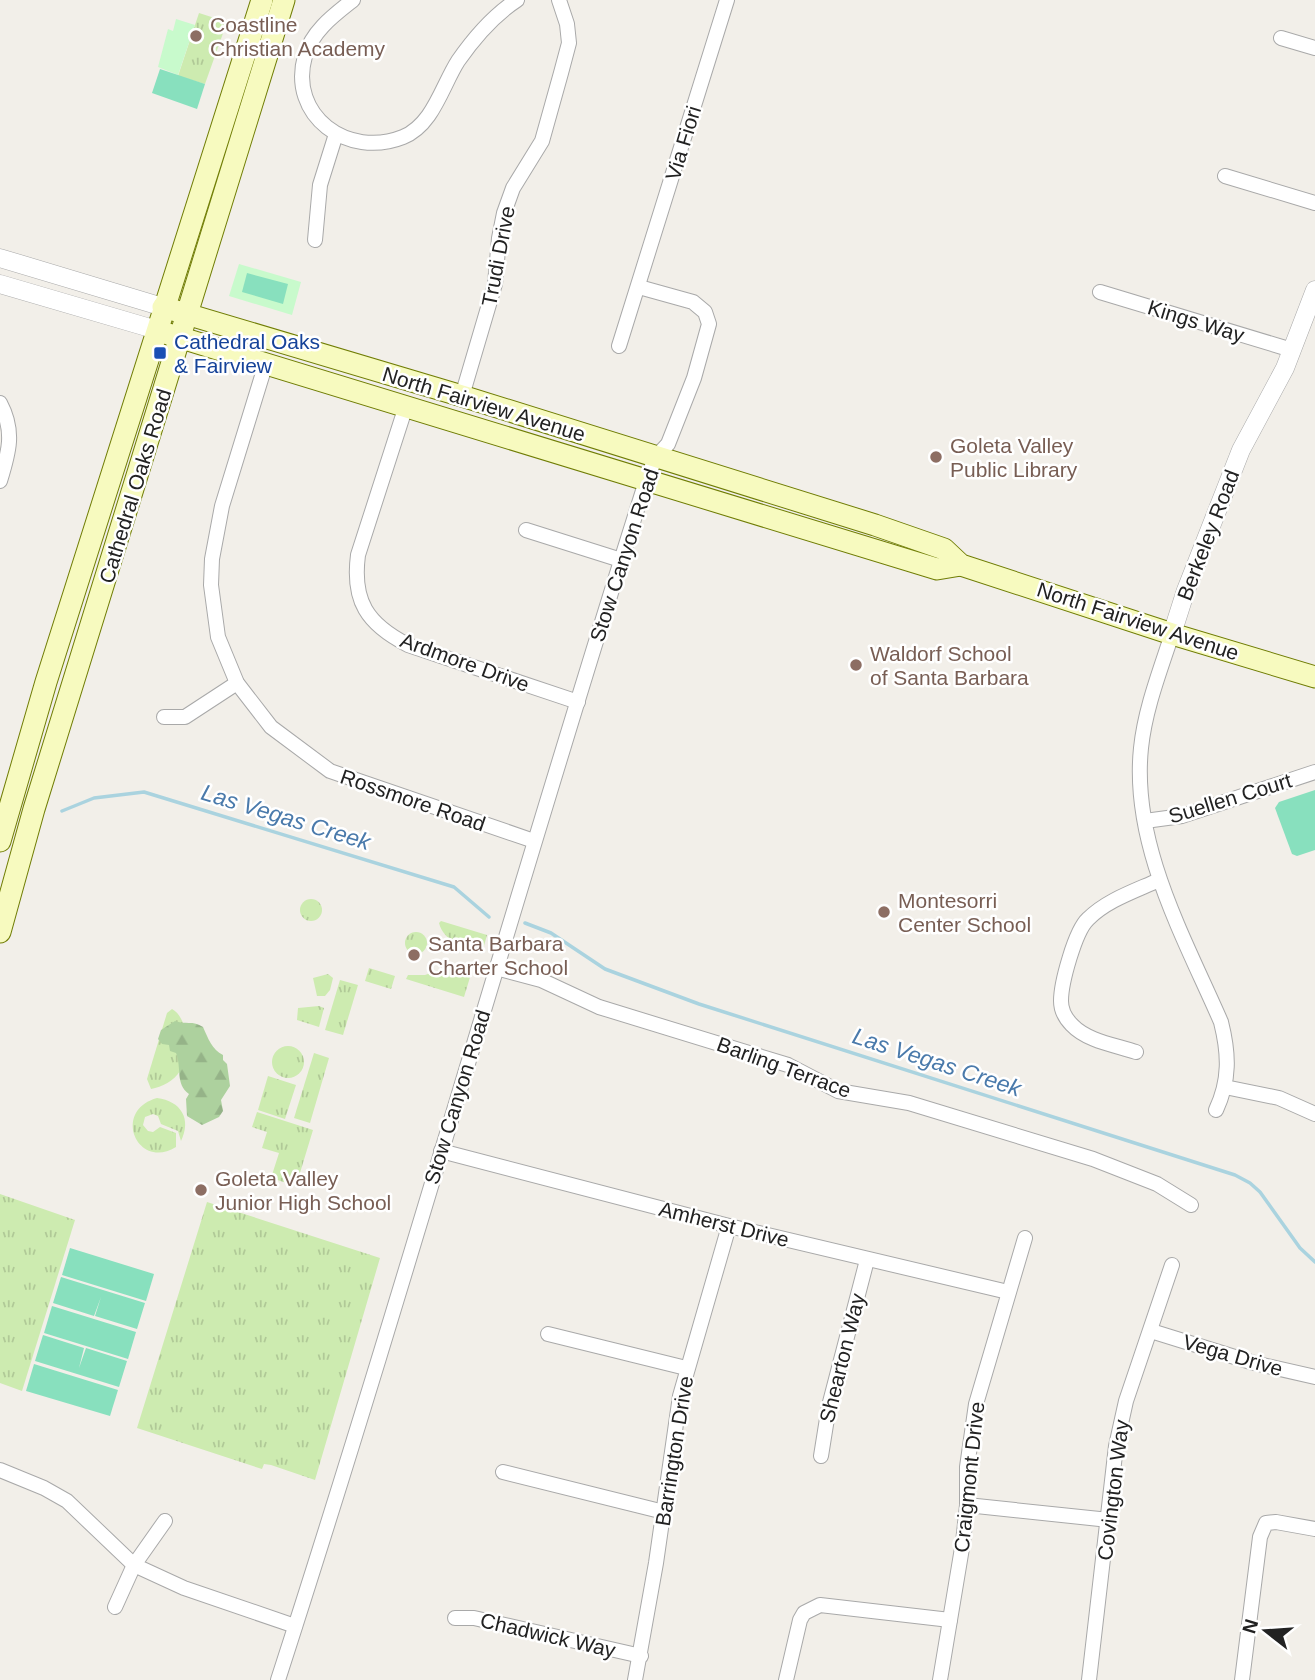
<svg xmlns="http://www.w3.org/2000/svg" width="1315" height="1680" font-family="Arial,sans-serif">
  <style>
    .grass { fill: url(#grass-tufts) }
    .forest { fill: url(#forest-firs) }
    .park { fill: #c8facc }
    .pitch { fill: #88e0be }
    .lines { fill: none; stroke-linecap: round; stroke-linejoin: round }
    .stream { stroke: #aad3df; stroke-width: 3.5 }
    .minor-casing { stroke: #a9a9a9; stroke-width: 16 }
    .tertiary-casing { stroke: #a9a9a9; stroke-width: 19 }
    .secondary-casing { stroke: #707d05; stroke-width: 23 }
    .minor { stroke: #fff; stroke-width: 14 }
    .tertiary { stroke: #fff; stroke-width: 18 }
    .secondary { stroke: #f7fabf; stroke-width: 21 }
    .education-dot { fill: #8d6e63; stroke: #fff; stroke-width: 2.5 }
    .transit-dot { fill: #1a4fb4; stroke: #fff; stroke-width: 2.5 }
    .labels { text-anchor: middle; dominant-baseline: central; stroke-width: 5; stroke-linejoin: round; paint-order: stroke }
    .education-label { font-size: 21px; fill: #785e54; stroke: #fff; text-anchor: start }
    .street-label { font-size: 21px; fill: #222; stroke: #fff }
    .transit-label { font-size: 21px; fill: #164399; stroke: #fff; text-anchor: start }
    .water-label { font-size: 23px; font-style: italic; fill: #4a7aab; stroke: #fff }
  </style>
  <defs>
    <pattern id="grass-tufts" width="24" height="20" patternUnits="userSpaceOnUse" patternTransform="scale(1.75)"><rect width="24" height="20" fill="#cdebb0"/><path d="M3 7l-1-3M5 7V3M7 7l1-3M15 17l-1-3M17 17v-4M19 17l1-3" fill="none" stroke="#b0c997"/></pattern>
    <pattern id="forest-firs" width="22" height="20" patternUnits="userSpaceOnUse" patternTransform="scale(1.75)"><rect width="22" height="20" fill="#add19e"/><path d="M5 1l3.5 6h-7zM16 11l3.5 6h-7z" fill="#95b388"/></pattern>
  </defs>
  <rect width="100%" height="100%" fill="#f2efe9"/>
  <g class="grass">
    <path d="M199 13 227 22 205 84 178 76Z"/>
    <circle cx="311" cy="910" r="11"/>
    <path d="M441 921 487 935 482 953C464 947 444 942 439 923Z"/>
    <circle cx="416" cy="943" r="11"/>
    <path d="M369 968 395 976 391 989 365 981Z"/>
    <path d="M445 968 471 974 464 997 406 979 408 975H425Z"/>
    <path d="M328 974 333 978 330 990 325 996H317L313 978Z"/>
    <path d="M340 980 358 985 343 1035 325 1030Z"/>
    <path d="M319 1006 324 1008 319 1027 297 1020 298 1008Z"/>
    <path d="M172 1009C190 1019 188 1055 180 1071 174 1081 162 1087 151 1089L147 1079 167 1013Z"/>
    <circle cx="288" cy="1062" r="16"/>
    <path d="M314 1053 329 1058 310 1123 294 1118Z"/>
    <path d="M268 1076 296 1085 285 1119 258 1110Z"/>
    <path d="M157 1098C181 1101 192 1119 181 1141L178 1131 161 1124 158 1116 153 1114 145 1117 143 1125 148 1131 153 1132 160 1127 176 1133V1147C138 1171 111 1111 157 1098Z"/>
    <path d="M257 1112 313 1130 296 1186 271 1178 279 1153 262 1148 267 1132 252 1127Z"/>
    <path d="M0 1194 75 1220 22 1391 0 1383Z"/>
    <path d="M207 1202 380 1258 315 1480 271 1465 264 1464 262 1469 137 1428Z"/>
  </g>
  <path class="forest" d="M175 1021C185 1025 193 1020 203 1027 208 1038 212 1050 223 1055V1060L227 1064 230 1086 221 1100 223 1111 219 1117 202 1125 187 1116 186 1099 189 1094C175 1084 182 1068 176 1053L170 1051 169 1045 162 1044 158 1039 161 1030Z"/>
  <g class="park">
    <path d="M176 19 195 25 178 75 158 67 168 29 173 31Z"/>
    <path d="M239 264 301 282 292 315 229 296Z"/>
  </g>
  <g class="pitch">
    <path d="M160 69 205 84 197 109 152 93Z"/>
    <path d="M247 273 288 284 283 304 242 292Z"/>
    <path d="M1315 790V850L1297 856 1292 854 1275 808 1279 802Z"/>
    <path d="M70 1248 154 1274 146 1301 62 1275Z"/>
    <path d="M61 1277 145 1303 137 1329 95 1316 101 1297 94 1316 53 1303Z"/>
    <path d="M52 1306 136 1332 128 1359 44 1333Z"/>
    <path d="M43 1335 84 1348 79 1368 86 1348 127 1361 119 1387 35 1361Z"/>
    <path d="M34 1364 118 1390 110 1416 26 1391Z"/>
  </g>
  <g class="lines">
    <g class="stream">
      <path d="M62 811 94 798 144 792 454 887 489 917"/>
      <path d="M525 923 551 933 605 969 699 1004 1235 1175 1250 1183 1260 1192 1300 1248 1315 1262"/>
    </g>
    <g class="minor-casing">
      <g id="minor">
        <path d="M353 0C334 15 312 31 305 56 288 116 348 159 403 137 433 125 442 86 458 61 474 38 494 15 517 0"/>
        <path d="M1281 38 1315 48"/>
        <path d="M1225 176 1315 203"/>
        <path d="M315 240 320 185 336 134"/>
        <path d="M1100 292 1292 350"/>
        <path d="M619 346 727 0"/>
        <path d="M266 363 222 506 212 559 211 585 218 637 237 683 271 727 330 771 534 841"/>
        <path d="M462 396 495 284 499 238 504 213 513 188 542 141 561 73 569 43 567 24 559 0"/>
        <path d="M0 403C15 431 9 452 0 481"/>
        <path d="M406 406 358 555C352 601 367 624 408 645L578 702"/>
        <path d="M526 530 621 560"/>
        <path d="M1172 634C1160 671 1145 709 1141 748 1131 844 1184 937 1221 1022 1229 1054 1230 1080 1216 1110"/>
        <path d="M164 717H185L237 683"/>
        <path d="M1145 821 1182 816 1315 772"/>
        <path d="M496 968 541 980 599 1007 788 1065 838 1091 909 1103 1093 1159 1157 1184 1191 1205"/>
        <path d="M1136 1052C1115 1045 1087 1041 1072 1025 1065 1018 1061 1010 1061 1001 1061 983 1075 931 1088 919 1107 900 1135 891 1159 880"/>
        <path d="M1225 1087 1279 1098 1315 1114"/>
        <path d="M441 1151 729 1226 1008 1292"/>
        <path d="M1151 1331 1254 1363 1315 1377"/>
        <path d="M548 1334 686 1368"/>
        <path d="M821 1456 829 1406 867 1260"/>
        <path d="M0 1470 44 1488 67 1501 134 1565 184 1588 295 1626"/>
        <path d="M503 1472 664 1512"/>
        <path d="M967 1505 1109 1520"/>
        <path d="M115 1607 134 1565 165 1521"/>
        <path d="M455 1618H474L641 1656"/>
        <path d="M278 1680C407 1281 520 878 647 478L656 457 668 444 694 378 709 324 705 312 693 302 639 287"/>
        <path d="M635 1680 656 1563 680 1396 729 1226"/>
        <path d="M786 1680 800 1620 804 1613 820 1605 950 1620"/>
        <path d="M940 1680 963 1542 967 1505V1467L976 1404 1025 1238"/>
        <path d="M1089 1680 1116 1446 1126 1401 1172 1265"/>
        <path d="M1242 1680 1260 1537 1266 1523 1276 1522 1315 1529"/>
      </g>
    </g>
    <g class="tertiary-casing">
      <g id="tertiary">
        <path d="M0 258 163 307"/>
        <path d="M0 284 157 330"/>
        <path d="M1172 634 1186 590 1241 450 1285 368 1315 290"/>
      </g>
    </g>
    <g class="secondary-casing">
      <g id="secondary">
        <path d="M163 307 462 396 875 525 944 549 961 565 1172 634 1315 677"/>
        <path d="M165 333 937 569 961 565"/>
        <path d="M0 841 46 682 262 0"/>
        <path d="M0 932 34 809 284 0"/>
      </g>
    </g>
    <use href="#minor" class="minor"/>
    <use href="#tertiary" class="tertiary"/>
    <use href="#secondary" class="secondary"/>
  </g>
  <g class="education-dot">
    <circle cx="196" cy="36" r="7"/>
    <circle cx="936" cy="457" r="7"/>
    <circle cx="856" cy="665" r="7"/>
    <circle cx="884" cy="912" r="7"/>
    <circle cx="414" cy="955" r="7"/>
    <circle cx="201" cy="1190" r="7"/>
  </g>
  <rect class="transit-dot" x="153" y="346" width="14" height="14" rx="3.5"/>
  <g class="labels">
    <g class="education-label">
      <text x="210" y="24">Coastline<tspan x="210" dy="24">Christian Academy</tspan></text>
      <text x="950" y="445">Goleta Valley<tspan x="950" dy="24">Public Library</tspan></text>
      <text x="870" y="653">Waldorf School<tspan x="870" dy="24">of Santa Barbara</tspan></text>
      <text x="898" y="900">Montesorri<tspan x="898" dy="24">Center School</tspan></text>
      <text x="428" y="943">Santa Barbara<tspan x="428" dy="24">Charter School</tspan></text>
      <text x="215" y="1178">Goleta Valley<tspan x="215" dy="24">Junior High School</tspan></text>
    </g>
    <g class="street-label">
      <text transform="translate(683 143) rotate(-73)">Via Fiori</text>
      <text transform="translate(498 256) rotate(-79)">Trudi Drive</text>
      <text transform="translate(1196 321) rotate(17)">Kings Way</text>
      <text transform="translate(484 404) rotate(17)">North Fairview Avenue</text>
      <text transform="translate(135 486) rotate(-73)">Cathedral Oaks Road</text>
      <text transform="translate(1208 535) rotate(-69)">Berkeley Road</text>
      <text transform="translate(624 555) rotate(-72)">Stow Canyon Road</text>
      <text transform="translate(1138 621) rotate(18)">North Fairview Avenue</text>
      <text transform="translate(465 662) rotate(20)">Ardmore Drive</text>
      <text transform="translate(1230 798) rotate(-17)">Suellen Court</text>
      <text transform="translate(413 800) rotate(19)">Rossmore Road</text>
      <text transform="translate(784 1067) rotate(20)">Barling Terrace</text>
      <text transform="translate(457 1097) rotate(-73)">Stow Canyon Road</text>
      <text transform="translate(724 1224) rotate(14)">Amherst Drive</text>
      <text transform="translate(1233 1355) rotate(16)">Vega Drive</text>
      <text transform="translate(842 1358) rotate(-76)">Shearton Way</text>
      <text transform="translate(674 1451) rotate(-81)">Barrington Drive</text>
      <text transform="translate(969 1477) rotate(-84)">Craigmont Drive</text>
      <text transform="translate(1113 1490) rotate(-83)">Covington Way</text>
      <text transform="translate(548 1635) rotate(13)">Chadwick Way</text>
    </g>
    <g class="transit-label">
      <text x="174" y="341">Cathedral Oaks<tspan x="174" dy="24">&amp; Fairview</tspan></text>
    </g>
    <g class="water-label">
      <text transform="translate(286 817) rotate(17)">Las Vegas Creek</text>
      <text transform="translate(937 1062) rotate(18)">Las Vegas Creek</text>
    </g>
  </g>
  <g transform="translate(1266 1631) rotate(287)" stroke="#ffffff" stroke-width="5" paint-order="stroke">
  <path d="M0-5L12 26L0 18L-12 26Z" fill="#222222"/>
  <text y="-10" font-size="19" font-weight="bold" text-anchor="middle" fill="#222222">N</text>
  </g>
</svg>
